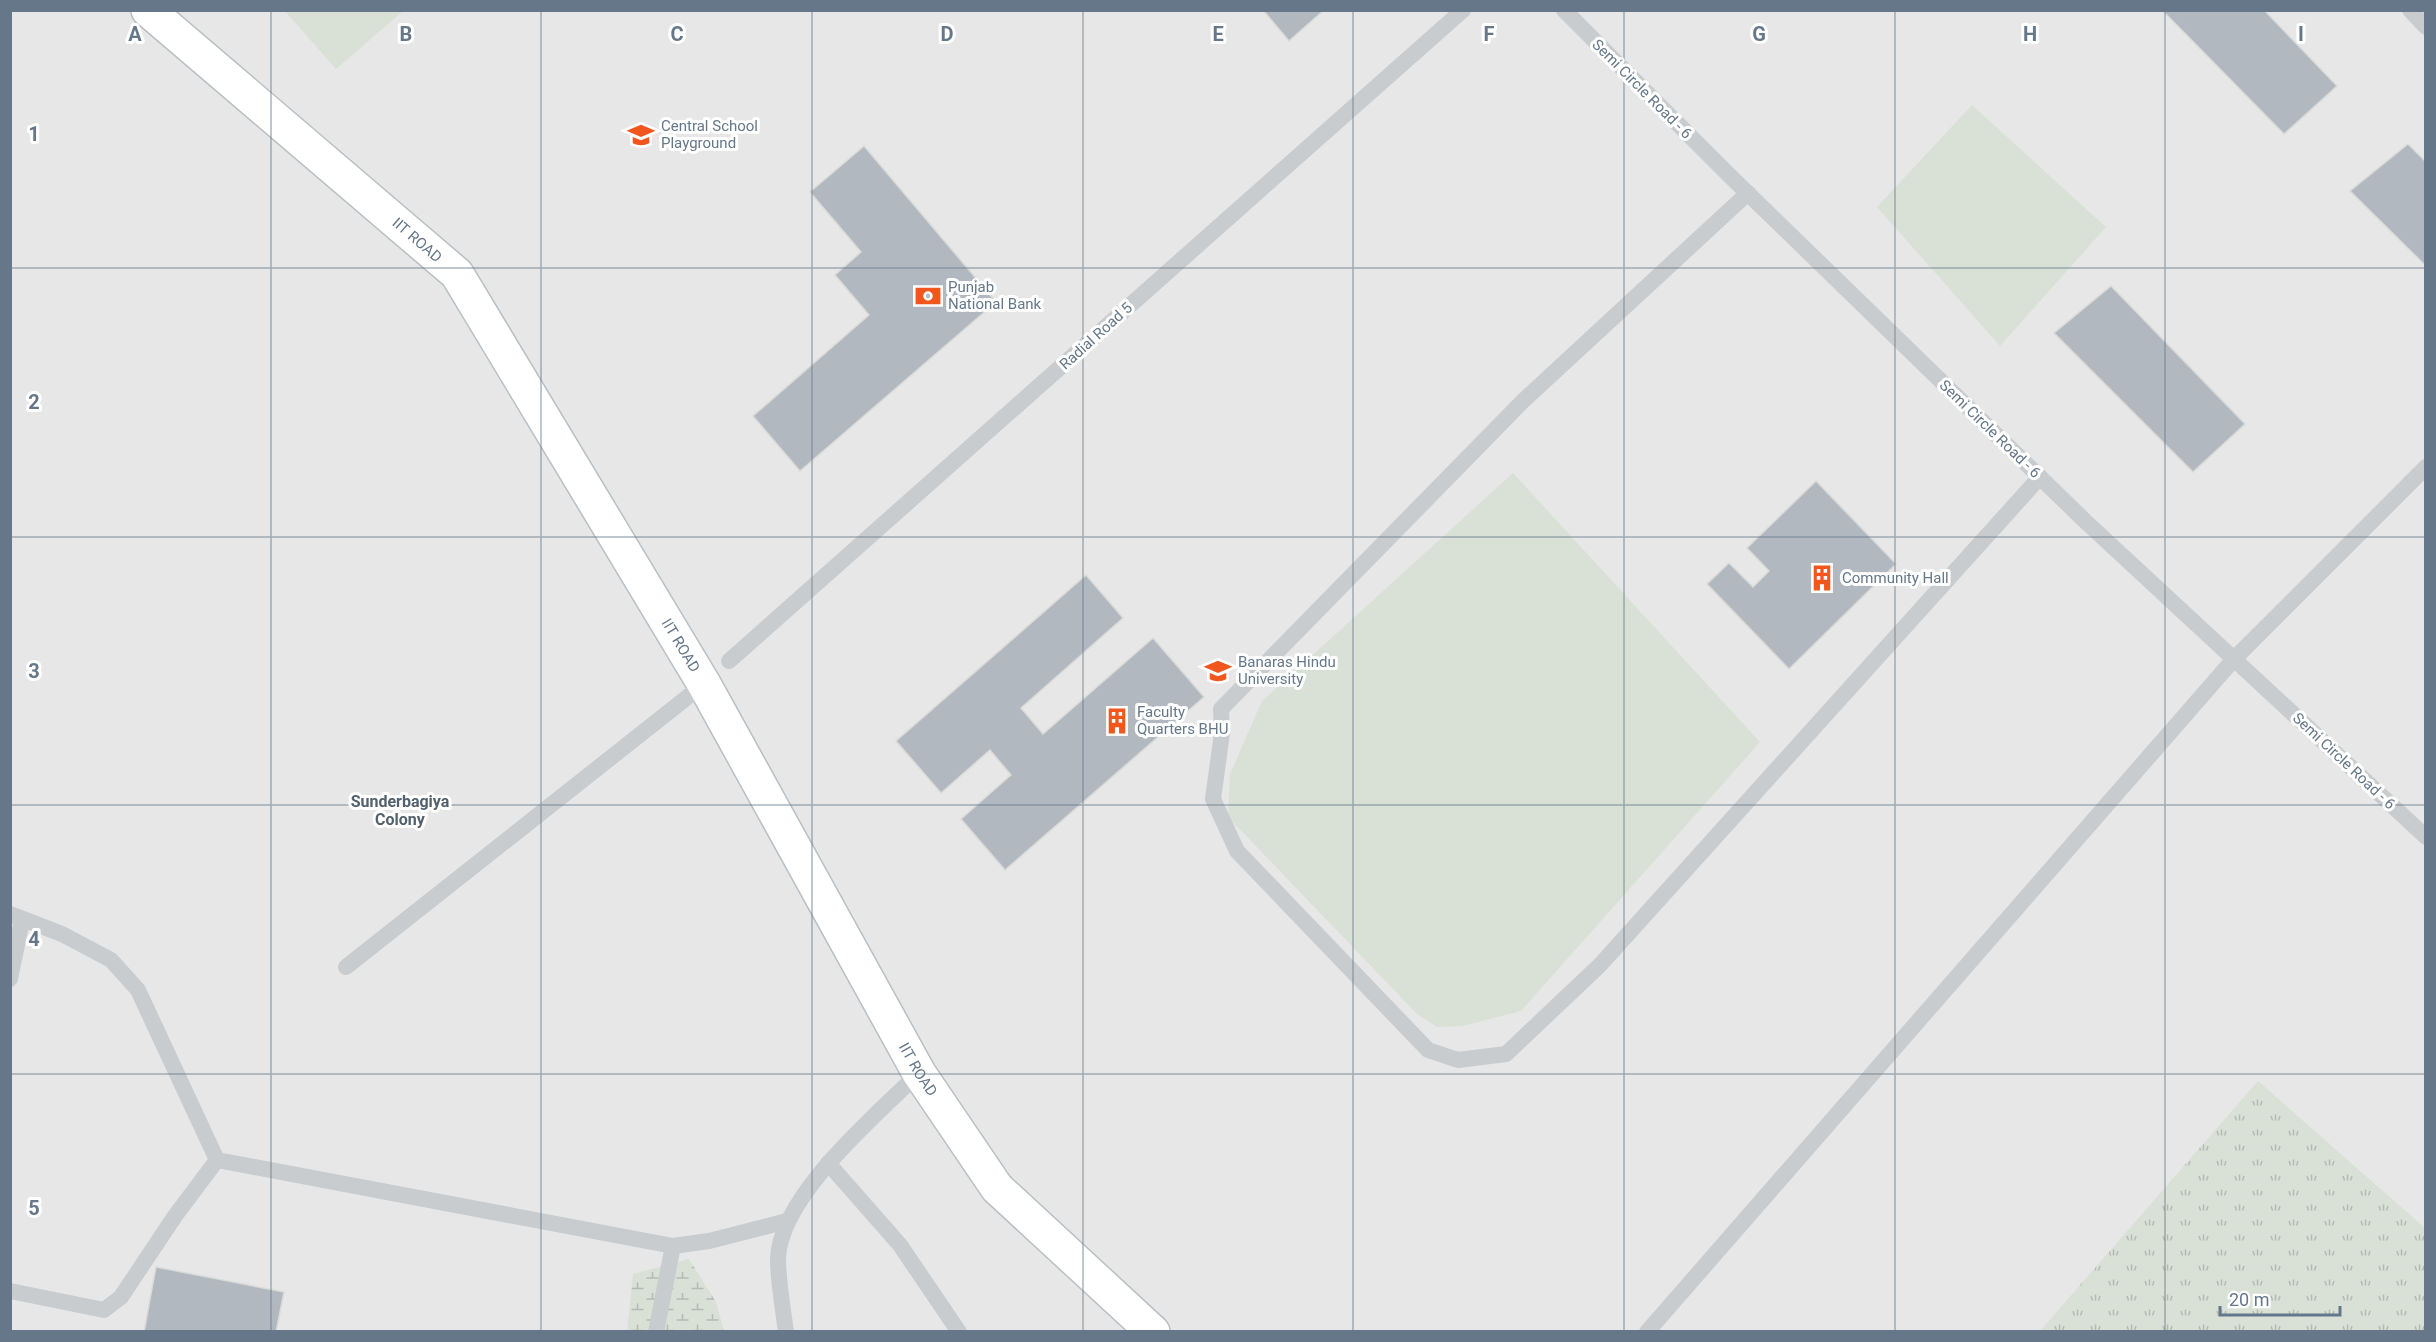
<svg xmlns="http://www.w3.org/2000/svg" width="2436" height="1342" font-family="Roboto,sans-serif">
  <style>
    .built { fill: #e6e7e6 }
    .grass { fill: url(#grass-tufts) }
    .wetland { fill: url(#wetland-marsh) }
    .park { fill: #d9e1d6 }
    .building { fill: #b1b8bf; stroke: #dadad8; stroke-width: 1.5 }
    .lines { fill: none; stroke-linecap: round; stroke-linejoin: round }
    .secondary-casing { stroke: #babfc4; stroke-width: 36 }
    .lane { stroke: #c8cccf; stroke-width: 16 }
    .secondary { stroke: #fff; stroke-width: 33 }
    .grid { fill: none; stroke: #657789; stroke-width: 1.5; stroke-opacity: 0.55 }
    .labels { text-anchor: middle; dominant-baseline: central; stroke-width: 6; stroke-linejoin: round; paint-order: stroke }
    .street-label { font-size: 15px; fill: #657789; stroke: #fff }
    .poi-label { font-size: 15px; fill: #657789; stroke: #fff; text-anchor: start }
    .neighbourhood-label { font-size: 16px; font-weight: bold; fill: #53616d; stroke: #fff }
    .grid-label { font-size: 20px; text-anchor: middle; font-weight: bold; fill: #657789; stroke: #fff; stroke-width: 6; stroke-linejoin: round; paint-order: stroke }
  </style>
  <defs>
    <pattern id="grass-tufts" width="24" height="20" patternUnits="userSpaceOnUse" patternTransform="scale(1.5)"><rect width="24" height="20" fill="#d9e1d6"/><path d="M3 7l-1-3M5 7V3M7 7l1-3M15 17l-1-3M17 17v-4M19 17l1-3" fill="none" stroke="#b4bbb3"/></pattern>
    <pattern id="wetland-marsh" width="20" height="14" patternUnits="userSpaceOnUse" patternTransform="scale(1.5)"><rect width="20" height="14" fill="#d9e1d6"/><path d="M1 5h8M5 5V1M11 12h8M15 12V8" fill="none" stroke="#b4bbb3"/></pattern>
  </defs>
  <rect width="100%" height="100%" fill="#f8f8f5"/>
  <path class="built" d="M10 11H2425V1331H11Z"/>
  <path class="grass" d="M2258 1081 2425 1228V1331H2040Z"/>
  <path class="wetland" d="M689 1259 716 1302 724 1331 627 1332 633 1274Z"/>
  <g class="park">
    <path d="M285 11H403L336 69Z"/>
    <path d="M1972 105 2106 227 2000 346 1877 207Z"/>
    <path d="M1513 473 1760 742 1521 1011 1462 1026 1437 1027 1417 1014 1228 817 1230 774 1262 701Z"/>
  </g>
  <g class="building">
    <path d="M1263 10H1324L1289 41Z"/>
    <path d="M2162 10H2264L2337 86 2284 134Z"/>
    <path d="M2408 144 2426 162V266L2350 191Z"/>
    <path d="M864 146 996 302 800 471 753 416 869 315 835 275 861 252 810 192Z"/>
    <path d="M2111 286 2245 424 2193 472 2054 333Z"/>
    <path d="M1816 481 1896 564 1789 669 1707 584 1729 563 1753 587 1769 571 1747 548Z"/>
    <path d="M1086 575 1123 618 1021 708 1043 734 1153 638 1204 697 1005 870 961 819 1011 775 990 750 941 793 896 741Z"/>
    <path d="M156 1267 284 1292 276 1332H144Z"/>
  </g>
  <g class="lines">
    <g class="secondary-casing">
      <g id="secondary">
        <path id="s1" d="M148 10 457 274 704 684 919 1073 997 1188 1153 1332"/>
      </g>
    </g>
    <g class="lane">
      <path d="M1564 10 1730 176 2085 521 2426 837"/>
      <path d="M2410 10 2426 27"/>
      <path d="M1748 193 1523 401 1221 709 1222 733 1213 799 1237 851 1428 1050 1458 1060 1506 1054 1600 965 2040 477"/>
      <path d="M729 661 1463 10"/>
      <path d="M10 914 62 934 111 960 138 990 217 1160 175 1216 121 1297 104 1310 10 1291"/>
      <path d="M346 967 704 684"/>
      <path d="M10 979 22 920"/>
      <path d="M217 1160 673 1246 709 1241 787 1221"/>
      <path d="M828 1163 900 1245 959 1332"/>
      <path d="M656 1332 673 1246"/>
      <path d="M786 1332C783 1308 778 1282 778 1259 779 1197 876 1115 919 1073"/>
      <path d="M1647 1332 2234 659 2426 467"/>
    </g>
    <use href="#secondary" class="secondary"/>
  </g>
  <path class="grid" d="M271 10V1332M541 10V1332M812 10V1332M1083 10V1332M1353 10V1332M1624 10V1332M1895 10V1332M2165 10V1332M10 268H2426M10 537H2426M10 805H2426M10 1074H2426"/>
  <defs>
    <g id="school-bare" transform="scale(2.07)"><path d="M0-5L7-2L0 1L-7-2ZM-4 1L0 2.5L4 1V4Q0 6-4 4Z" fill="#f1561d" stroke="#fff" stroke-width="2.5" paint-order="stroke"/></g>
    <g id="bank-bare" transform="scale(2.07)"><path d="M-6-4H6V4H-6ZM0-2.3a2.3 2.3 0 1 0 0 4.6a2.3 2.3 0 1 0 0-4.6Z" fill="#f1561d" stroke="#fff" stroke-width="2.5" paint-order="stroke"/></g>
    <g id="building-bare" transform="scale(2.07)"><path d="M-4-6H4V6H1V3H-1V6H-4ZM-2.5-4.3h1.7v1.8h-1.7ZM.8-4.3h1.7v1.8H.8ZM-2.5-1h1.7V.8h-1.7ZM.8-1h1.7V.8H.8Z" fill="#f1561d" stroke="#fff" stroke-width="2.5" paint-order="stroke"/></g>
    <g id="university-bare" transform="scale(2.07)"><path d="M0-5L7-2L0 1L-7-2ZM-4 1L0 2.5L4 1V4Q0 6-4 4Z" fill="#f1561d" stroke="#fff" stroke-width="2.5" paint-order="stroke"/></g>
  </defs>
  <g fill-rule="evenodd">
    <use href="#school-bare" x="641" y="135"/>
    <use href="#bank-bare" x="928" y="296"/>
    <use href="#building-bare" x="1822" y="578"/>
    <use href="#university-bare" x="1218" y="671"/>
    <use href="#building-bare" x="1117" y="721"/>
  </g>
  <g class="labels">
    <g class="street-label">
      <text transform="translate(1642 89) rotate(45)">Semi Circle Road - 6</text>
      <text stroke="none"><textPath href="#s1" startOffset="354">IIT ROAD</textPath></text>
      <text transform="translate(1096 336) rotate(-42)">Radial Road 5</text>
      <text transform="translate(1990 429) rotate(44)">Semi Circle Road - 6</text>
      <text stroke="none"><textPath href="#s1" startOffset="840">IIT ROAD</textPath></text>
      <text transform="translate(2344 761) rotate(43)">Semi Circle Road - 6</text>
      <text stroke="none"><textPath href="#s1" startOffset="1326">IIT ROAD</textPath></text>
    </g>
    <g class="poi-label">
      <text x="661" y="126">Central School<tspan x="661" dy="17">Playground</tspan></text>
      <text x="948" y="287">Punjab<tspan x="948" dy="17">National Bank</tspan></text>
      <text x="1842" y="578">Community Hall</text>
      <text x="1238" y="662">Banaras Hindu<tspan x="1238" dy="17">University</tspan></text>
      <text x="1137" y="712">Faculty<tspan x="1137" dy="17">Quarters BHU</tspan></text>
    </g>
    <g class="neighbourhood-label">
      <text x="400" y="801">Sunderbagiya<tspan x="400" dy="18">Colony</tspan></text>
    </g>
  </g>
  <g class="grid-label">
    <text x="135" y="41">A</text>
    <text x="406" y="41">B</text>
    <text x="677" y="41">C</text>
    <text x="947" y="41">D</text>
    <text x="1218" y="41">E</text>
    <text x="1489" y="41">F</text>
    <text x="1759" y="41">G</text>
    <text x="2030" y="41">H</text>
    <text x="2301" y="41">I</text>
    <text x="34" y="141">1</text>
    <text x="34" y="409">2</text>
    <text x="34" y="678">3</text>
    <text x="34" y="946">4</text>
    <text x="34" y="1215">5</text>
  </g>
  <rect width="2436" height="1342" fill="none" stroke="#657789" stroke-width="24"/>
  <path d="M2220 1306v9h120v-9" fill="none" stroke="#657789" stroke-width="3"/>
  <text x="2229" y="1306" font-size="18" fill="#657789" stroke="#ffffff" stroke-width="4.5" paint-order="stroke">20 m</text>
</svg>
